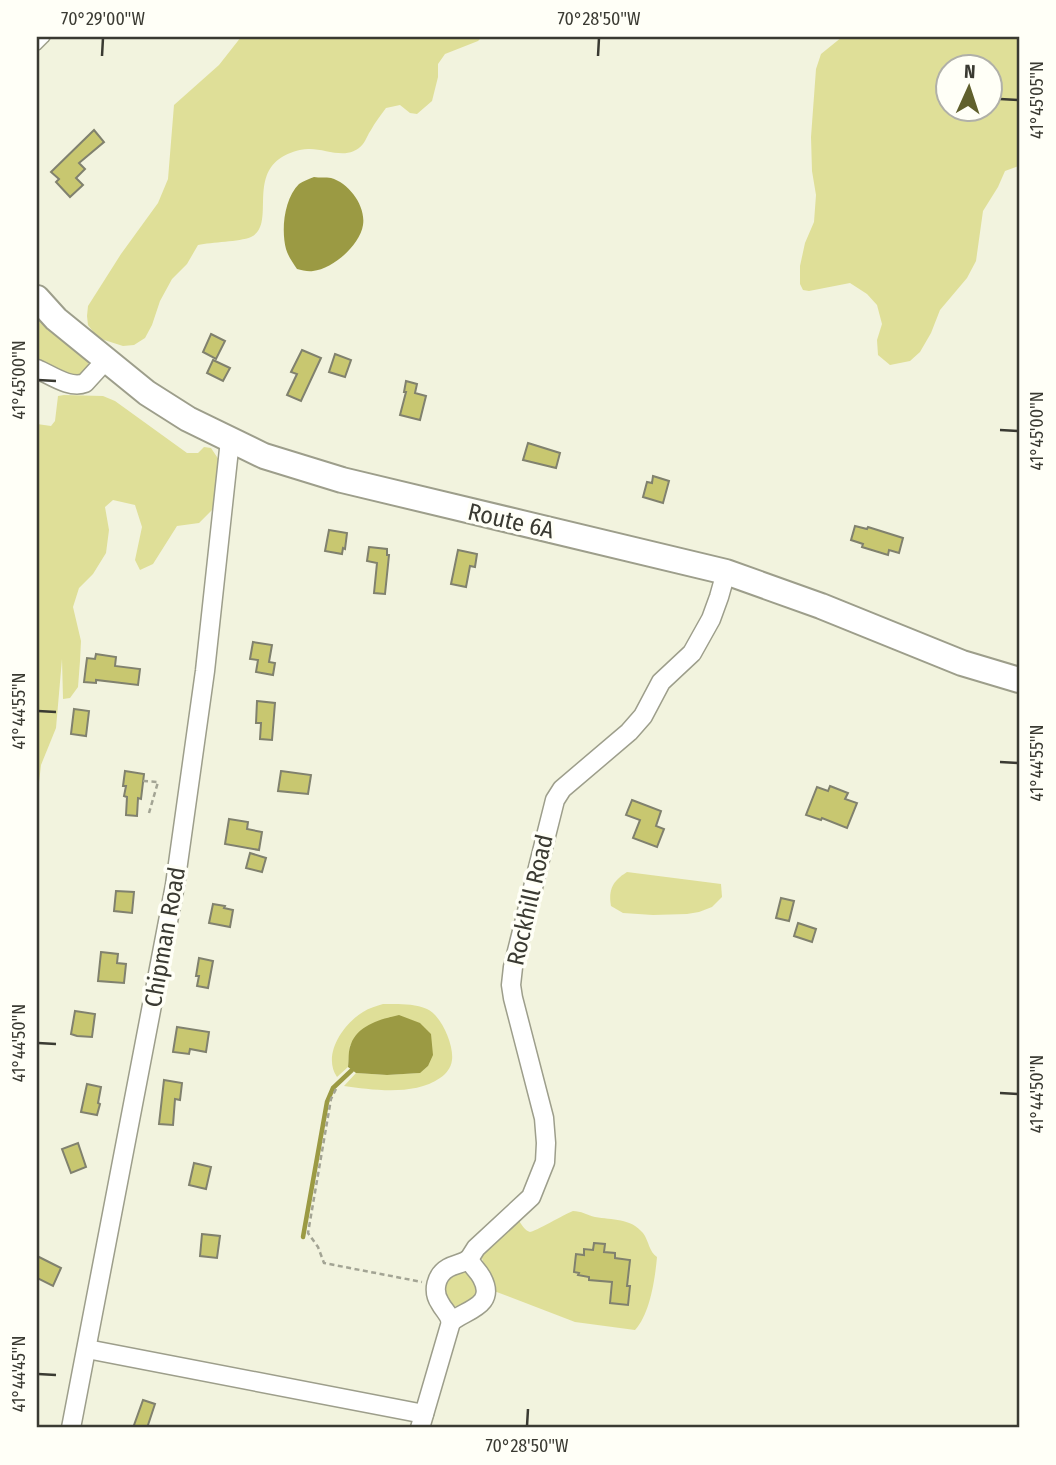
<svg xmlns="http://www.w3.org/2000/svg" width="1056" height="1465" font-family="'Fira Sans Condensed',sans-serif">
  <style>
    .green { fill: #dfdf98; fill-rule: evenodd }
    .water { fill: #9b9a43 }
    .lines { fill: none; stroke-linecap: round; stroke-linejoin: round }
    .stream { stroke: #9b9a43; stroke-width: 4.5 }
    .building { fill: #c8c770; stroke: #80816e; stroke-width: 2 }
    .lane-casing { stroke: #9d9e8b; stroke-width: 12 }
    .street-casing { stroke: #9d9e8b; stroke-width: 21 }
    .secondary-casing { stroke: #9d9e8b; stroke-width: 28 }
    .path { stroke: #a3a494; stroke-width: 2.5; stroke-dasharray: 5 3.5; stroke-linecap: butt }
    .lane { stroke: #fff; stroke-width: 9 }
    .street { stroke: #fff; stroke-width: 18 }
    .secondary { stroke: #fff; stroke-width: 24 }
    .ticks { fill: none; stroke: #3a3a32; stroke-width: 2.5 }
    .labels { text-anchor: middle; dominant-baseline: central; stroke-width: 7; stroke-linejoin: round; paint-order: stroke }
    .street-label { font-size: 24px; fill: #3a3a32; stroke: #fffff7 }
    .neatline { fill: none; stroke: #3a3a32; stroke-width: 2.5 }
    .ticks-label { font-size: 18px; text-anchor: middle; fill: #3a3a32 }
  </style>
  <rect width="100%" height="100%" fill="#f2f3de"/>
  <g class="green">
    <path d="M241 37H482L478 41 445 54 438 64V77L432 101 417 114 410 113 400 105 386 108C381 115 375 122 371 130 368 134 366 140 363 144 348 162 326 148 308 149 299 149 289 153 282 157 248 178 276 225 251 237 239 242 212 242 198 245L187 264 172 279 160 301 152 325 145 338 134 345 123 346 98 338 88 325 87 316 88 306 121 254 158 203 168 179 174 105 219 65Z"/>
    <path d="M842 37H1019V166L1005 171 998 187 983 211 976 261 967 278 940 310 931 333 920 352 910 361 890 365 878 355 877 340 882 324 877 305 867 294 850 283 809 291 803 290 800 284V266L805 243 814 222 816 195 812 171 811 137 816 69 821 54ZM948 66H990V108H948Z"/>
    <path d="M37 310 88 360V366L83 375 74 377 37 359Z"/>
    <path d="M64 395 103 396 115 401 187 453H198L204 447 211 448 221 463 222 478 212 510 199 523 177 526 153 564 140 570 135 560 142 527 135 505 113 500 105 507 109 530 106 553 93 574 79 588 73 607 81 641 80 661 78 687 70 698 63 699 62 659 56 728 41 765 37 800V424L51 426 55 421 58 396Z"/>
    <path d="M627 872 721 884 722 897 712 907 699 912 687 914 653 915 623 913 611 906C608 889 613 881 627 872Z"/>
    <path d="M383 1004C397 1004 413 1003 427 1009 441 1015 454 1045 452 1060 451 1068 446 1074 440 1078 414 1096 373 1090 344 1086L356 1073 387 1075 419 1073 428 1066 350 1045 348 1067 337 1077C322 1055 343 1024 363 1012 369 1008 377 1006 383 1004Z"/>
    <path d="M573 1211C581 1211 587 1215 595 1217 612 1220 631 1218 643 1233 649 1241 649 1252 657 1257 655 1279 650 1314 635 1330L575 1322 494 1291C493 1277 483 1267 481 1254L518 1219C521 1224 525 1231 530 1232 534 1232 565 1214 573 1211Z"/>
    <circle cx="460" cy="1289" r="18"/>
  </g>
  <g class="water">
    <path d="M314 177C319 178 326 177 331 178 349 183 366 206 363 225 360 245 333 269 313 271 308 272 302 270 297 269 293 263 288 256 286 249 281 230 284 199 299 184 303 181 309 179 314 177Z"/>
    <path d="M399 1015 420 1023 431 1034 433 1055 428 1066 420 1073 387 1075 356 1073 348 1067C349 1060 348 1050 351 1044 358 1025 381 1019 399 1015Z"/>
  </g>
  <g class="lines">
    <path class="stream" d="M303 1237 327 1102 333 1088 352 1070"/>
  </g>
  <g class="building">
    <path d="M94 130 104 142 79 163 85 169 76 178 83 185 70 197 56 182 59 179 51 172Z"/>
    <path d="M211 334 225 341 216 359 203 352Z"/>
    <path d="M302 350 321 358 301 401 287 395 297 374 291 372Z"/>
    <path d="M335 354 351 360 345 377 329 372Z"/>
    <path d="M213 360 230 368 223 381 207 373Z"/>
    <path d="M406 381 417 384 415 393 426 396 420 420 400 415 406 392H404Z"/>
    <path d="M528 443 560 453 556 468 523 460Z"/>
    <path d="M653 476 669 481 663 503 643 497 647 482 652 483Z"/>
    <path d="M855 526 867 529 868 527 903 538 899 553 889 550 888 555 862 547 863 544 851 540Z"/>
    <path d="M329 530 347 533 345 549 343 548 342 554 325 551Z"/>
    <path d="M369 547 387 549V555H389L385 594 374 593 377 563 367 561Z"/>
    <path d="M458 550 477 554 475 567 470 566 466 587 451 584Z"/>
    <path d="M253 642 272 645 269 662 275 663 273 675 256 672 258 660 250 659Z"/>
    <path d="M96 654 116 657 115 666 140 669 138 685 96 680V683L84 682 87 658 95 659Z"/>
    <path d="M257 701 275 703 272 740 260 739 261 723H256Z"/>
    <path d="M74 709 89 711 86 736 71 734Z"/>
    <path d="M125 771 144 774 141 799 138 798 137 816 126 815 127 797 124 796 126 786H123Z"/>
    <path d="M281 771 311 775 308 794 278 791Z"/>
    <path d="M830 786 848 793 845 799 857 803 847 828 822 818 821 820 806 815 817 787 828 791Z"/>
    <path d="M632 800 661 811 656 826 664 829 657 847 633 838 640 820 626 815Z"/>
    <path d="M229 819 248 822 247 829 262 832 259 850 225 844Z"/>
    <path d="M250 853 266 858 262 872 246 868Z"/>
    <path d="M116 891 134 892 132 913 114 911Z"/>
    <path d="M781 898 794 901 789 921 776 918Z"/>
    <path d="M213 904 225 906 224 908 233 910 230 927 209 923Z"/>
    <path d="M798 923 816 929 812 942 794 936Z"/>
    <path d="M101 952 118 954 117 963 126 964 124 983 98 981Z"/>
    <path d="M199 958 213 961 208 988 197 986 199 976H196Z"/>
    <path d="M75 1011 95 1014 92 1037 77 1036 71 1034Z"/>
    <path d="M177 1027 209 1032 206 1052 190 1049 189 1054 173 1052Z"/>
    <path d="M164 1080 182 1083 180 1100 175 1099 173 1125 159 1124Z"/>
    <path d="M87 1084 101 1087 98 1103 100 1104 97 1115 81 1112Z"/>
    <path d="M78 1143 86 1167 71 1173 62 1149Z"/>
    <path d="M194 1163 211 1167 206 1189 189 1185Z"/>
    <path d="M202 1234 220 1236 217 1258 200 1256Z"/>
    <path d="M594 1243 605 1244 604 1252 615 1253V1258L630 1260 627 1286H630L628 1305 610 1303 612 1282 589 1280V1277L578 1275 579 1273 574 1272 576 1254 584 1255V1249L593 1250Z"/>
    <path d="M37 1256 61 1268 53 1286 37 1278Z"/>
    <path d="M143 1400 155 1404 147 1428H133Z"/>
  </g>
  <g class="lines">
    <g class="lane-casing">
      <path id="lane" d="M37 45 45 37"/>
    </g>
    <g class="street-casing">
      <g id="street">
        <path d="M37 369C51 375 70 389 85 383L106 360"/>
        <path d="M469 1259 476 1248 531 1197 545 1162 546 1143 544 1118 513 998 511 985 513 967 555 800 562 789 629 732 643 716 661 682 692 653 711 619 719 597 726 572"/>
        <path d="M469 1259C473 1268 478 1270 482 1278 497 1306 465 1310 451 1322 449 1313 444 1311 440 1303 432 1291 436 1275 448 1268 455 1264 462 1264 469 1259Z"/>
        <path d="M87 1349 424 1414"/>
        <path d="M71 1428 175 885 205 671 230 440"/>
        <path d="M420 1428 451 1322"/>
      </g>
    </g>
    <g class="secondary-casing">
      <path id="secondary" d="M37 298 56 319 147 393 188 419 264 456 342 480 726 572 821 606 962 663 1019 680"/>
    </g>
    <g class="path">
      <path d="M143 781 158 782 149 813"/>
      <path d="M336 1089 331 1099 308 1233 318 1247 324 1263 422 1282"/>
    </g>
    <use href="#lane" class="lane"/>
    <use href="#street" class="street"/>
    <use href="#secondary" class="secondary"/>
  </g>
  <path class="ticks" d="M102 56 103 38M598 56 599 38M1000 99 1018 100M38 380 56 381M1000 430 1018 431M38 711 56 712M1000 762 1018 763M38 1043 56 1044M1000 1093 1018 1094M38 1374 56 1375M527 1426 528 1409"/>
  <g class="labels">
    <g class="street-label">
      <text transform="translate(511 521) rotate(13)">Route 6A</text>
      <text transform="translate(530 900) rotate(-77)">Rockhill Road</text>
      <text transform="translate(165 937) rotate(-80)">Chipman Road</text>
    </g>
  </g>
  <rect width="1056" height="1465" fill="none" stroke="#fffff7" stroke-width="77"/>
  <g transform="translate(969 88) rotate(3)"><circle r="33" fill="#fffff7" stroke="#b0b0a8" stroke-width="2"/>
  <path d="M0-5L12 26L0 18L-12 26Z" fill="#60602d"/>
  <text y="-10" font-size="19" font-weight="bold" text-anchor="middle" fill="#3a3a32">N</text>
  </g>
  <rect x="38" y="38" width="980" height="1388" class="neatline"/>
  <g class="ticks-label">
    <text x="103" y="25">70°29'00"W</text>
    <text x="599" y="25">70°28'50"W</text>
    <text transform="translate(1037 100) rotate(-90)" y="6">41°45'05"N</text>
    <text transform="translate(19 380) rotate(-90)" y="6">41°45'00"N</text>
    <text transform="translate(1037 431) rotate(-90)" y="6">41°45'00"N</text>
    <text transform="translate(19 711) rotate(-90)" y="6">41°44'55"N</text>
    <text transform="translate(1037 763) rotate(-90)" y="6">41°44'55"N</text>
    <text transform="translate(19 1043) rotate(-90)" y="6">41°44'50"N</text>
    <text transform="translate(1037 1094) rotate(-90)" y="6">41°44'50"N</text>
    <text transform="translate(19 1374) rotate(-90)" y="6">41°44'45"N</text>
    <text x="527" y="1452">70°28'50"W</text>
  </g>
</svg>
